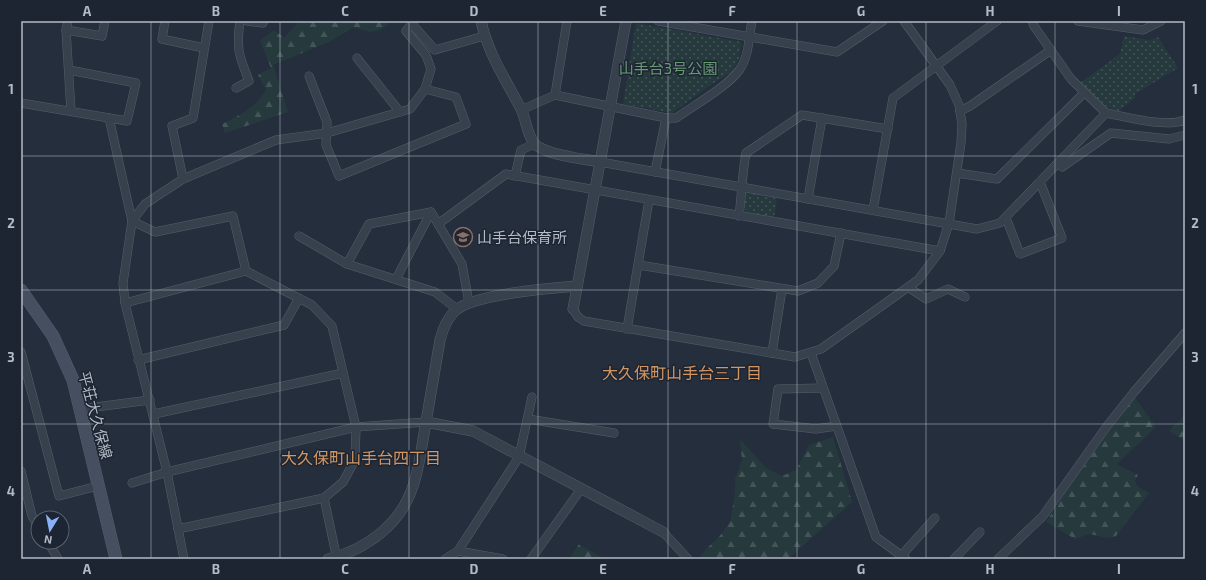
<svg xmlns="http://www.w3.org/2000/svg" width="1206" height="580" font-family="'Exo 2','Noto Sans JP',sans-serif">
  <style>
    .grass { fill: url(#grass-dots) }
    .forest { fill: url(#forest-firs) }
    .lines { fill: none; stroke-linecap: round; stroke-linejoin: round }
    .minor-casing { stroke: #565e6b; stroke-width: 9 }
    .tertiary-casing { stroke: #565e6b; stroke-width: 11 }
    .secondary-casing { stroke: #565e6b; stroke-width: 13 }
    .minor { stroke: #37404d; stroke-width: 8 }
    .tertiary { stroke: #37404d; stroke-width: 10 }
    .secondary { stroke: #464f60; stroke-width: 12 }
    .grid { fill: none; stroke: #b3bbc8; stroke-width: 1; stroke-opacity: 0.55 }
    .labels { text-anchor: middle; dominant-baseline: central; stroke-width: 3; stroke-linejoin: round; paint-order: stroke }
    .park-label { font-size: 15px; fill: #6a9976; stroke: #1d2532 }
    .poi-label { font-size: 15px; fill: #b3bbc8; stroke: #1d2532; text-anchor: start }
    .street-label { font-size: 15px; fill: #b3bbc8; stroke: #1d2532 }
    .neighbourhood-label { font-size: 16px; fill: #d39663; stroke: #1d2532 }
    .neatline { fill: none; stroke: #b3bbc8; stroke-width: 1.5 }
    .grid-label { font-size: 13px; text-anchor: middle; font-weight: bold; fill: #b3bbc8 }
  </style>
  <defs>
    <pattern id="grass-dots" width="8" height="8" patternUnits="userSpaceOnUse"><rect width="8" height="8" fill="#263a3e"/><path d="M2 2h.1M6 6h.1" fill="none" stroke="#435558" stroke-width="1.8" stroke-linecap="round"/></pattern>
    <pattern id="forest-firs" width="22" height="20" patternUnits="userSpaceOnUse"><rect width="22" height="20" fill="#263a3e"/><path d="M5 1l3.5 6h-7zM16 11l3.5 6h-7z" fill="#435558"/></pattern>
  </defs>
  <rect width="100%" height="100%" fill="#242e3d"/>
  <g class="grass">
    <path d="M636 23 742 42 739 58 732 72 712 84 672 113 623 104Z"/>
    <path d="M1124 36 1149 40 1158 37 1178 68 1135 94V98L1119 111 1107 107 1080 83 1120 54Z"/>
    <path d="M747 192 777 198 774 218 748 213 744 206Z"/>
  </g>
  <g class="forest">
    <path d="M299 21H386L389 24C375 34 370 33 354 27L329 42 273 65 288 112 225 133 222 124C240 115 255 108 266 90L258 75 271 68 260 41 274 30 284 38Z"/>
    <path d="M1133 398 1136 399 1156 427 1117 464 1138 475 1135 481 1138 487 1149 493 1116 536 1108 538 1089 534 1075 539 1046 522 1074 480Z"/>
    <path d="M1185 415V441L1169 431Z"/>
    <path d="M833 437 852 502 788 559H699L706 549 719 537 730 522 735 493V479L742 460 740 439 766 468 782 476 796 470 809 445Z"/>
    <path d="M579 544 604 559H569Z"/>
  </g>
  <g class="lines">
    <g class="minor-casing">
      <g id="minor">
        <path d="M68 21 66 30 71 111"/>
        <path d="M165 21 162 39 204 48"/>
        <path d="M247 21 263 23 264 21"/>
        <path d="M658 21 837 52 883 21"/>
        <path d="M1032 21 1034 26 1071 79 1106 113"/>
        <path d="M1078 21 1143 30 1161 21"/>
        <path d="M412 24 435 50 484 36"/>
        <path d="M66 30 102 36 105 21"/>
        <path d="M357 58 400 112"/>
        <path d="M309 76 327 122 326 145 339 176 466 124 456 97 425 89"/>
        <path d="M236 88 249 81C239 56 236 49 240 21"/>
        <path d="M555 95 567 21"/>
        <path d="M21 103 127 121 136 83 69 70"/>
        <path d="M521 110 555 95 666 118 655 172"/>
        <path d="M960 111 970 106 1051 50"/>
        <path d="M109 118 132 221"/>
        <path d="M666 118H676C693 106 730 85 740 69 749 56 749 36 752 21"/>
        <path d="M600 162 977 229 1000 223 1106 113C1127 117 1165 128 1185 120"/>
        <path d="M1057 164 1062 167 1111 133 1169 139 1185 135"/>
        <path d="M957 173 997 179 1084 93"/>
        <path d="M515 176 521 150 534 144"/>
        <path d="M183 179 172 126 193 118 209 21"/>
        <path d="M808 199 822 118"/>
        <path d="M873 210 893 98 997 21"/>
        <path d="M739 216C742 194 742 174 746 153L802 115 888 129"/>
        <path d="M1006 218 1020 254 1062 238 1040 182"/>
        <path d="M132 221 145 204 183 179 276 140 327 133 410 109 425 89 431 69 426 55 406 31 414 21"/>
        <path d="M438 224 506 174 940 251"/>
        <path d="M299 236 347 264 435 292 457 309"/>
        <path d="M347 264 369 224 431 212 462 264 469 303"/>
        <path d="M639 265 798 291 818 283 834 266 841 233"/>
        <path d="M396 279 431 212"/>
        <path d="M908 287 926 299 948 289 965 297"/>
        <path d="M125 303 246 271 312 305 332 326 356 427 355 460 343 482 324 498 178 529"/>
        <path d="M573 309 578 317 584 321 795 357 821 349 918 280 940 251 949 223 961 143 962 124 959 105 950 85 904 21"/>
        <path d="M627 329 649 200"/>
        <path d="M21 352 59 496 98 486"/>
        <path d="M772 353 782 289"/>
        <path d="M811 353 876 537 906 559"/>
        <path d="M138 360 284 325 299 298"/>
        <path d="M823 388 778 389 773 424 816 429 836 426"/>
        <path d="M80 409 150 400"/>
        <path d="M154 414 343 373"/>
        <path d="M528 419 614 433"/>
        <path d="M21 471 32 516 38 526"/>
        <path d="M132 483 167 472 356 427 426 422"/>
        <path d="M324 498 337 559"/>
        <path d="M663 532 688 559"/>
        <path d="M48 542 58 559"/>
        <path d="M458 551 519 457 532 397"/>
        <path d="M901 556 935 518"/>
        <path d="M184 559 167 472 125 303 123 283 132 221 155 232 233 216 246 271"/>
        <path d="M445 559 458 551 503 559"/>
        <path d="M531 559 581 489"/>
        <path d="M954 559 980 532"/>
        <path d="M998 559 1043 516 1107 426 1134 392 1185 333"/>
      </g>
    </g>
    <g class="tertiary-casing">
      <g id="tertiary">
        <path d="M481 21C488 54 506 80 521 109 526 119 527 135 534 143 543 155 585 159 600 162"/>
        <path d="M577 286C551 288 475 294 456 310 447 318 443 328 440 340L426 422 473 431 663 532"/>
        <path d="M573 309 626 21"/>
        <path d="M328 559C366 550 401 524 413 486 420 466 422 443 426 422"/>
      </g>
    </g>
    <g class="secondary-casing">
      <path id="secondary" d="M21 290 53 336 73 380 116 559"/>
    </g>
    <use href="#minor" class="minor"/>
    <use href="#tertiary" class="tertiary"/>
    <use href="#secondary" class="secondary"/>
  </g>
  <path class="grid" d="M151 21V559M280 21V559M409 21V559M538 21V559M668 21V559M797 21V559M926 21V559M1055 21V559M21 156H1185M21 290H1185M21 424H1185"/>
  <defs>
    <g id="school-ring" transform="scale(1)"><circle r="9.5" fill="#1d2532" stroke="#8d6e63" stroke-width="1.5"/><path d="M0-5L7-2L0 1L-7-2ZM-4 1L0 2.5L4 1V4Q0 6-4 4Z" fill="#8d6e63"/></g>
  </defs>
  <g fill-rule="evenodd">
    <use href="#school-ring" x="463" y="237"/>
  </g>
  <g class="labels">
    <g class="park-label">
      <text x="668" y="68">山手台3号公園</text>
    </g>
    <g class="poi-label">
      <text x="477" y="237">山手台保育所</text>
    </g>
    <g class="street-label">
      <text transform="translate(96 415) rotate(75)">平荘大久保線</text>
    </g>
    <g class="neighbourhood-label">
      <text x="682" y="372">大久保町山手台三丁目</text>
      <text x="361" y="457">大久保町山手台四丁目</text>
    </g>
  </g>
  <rect width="1206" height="580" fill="none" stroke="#1d2532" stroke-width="44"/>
  <g transform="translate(50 530) rotate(190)"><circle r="19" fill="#1d2532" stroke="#59616e"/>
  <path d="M0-3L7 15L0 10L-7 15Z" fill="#89b1f7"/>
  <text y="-6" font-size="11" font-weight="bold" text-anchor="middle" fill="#b3bbc8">N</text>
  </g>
  <rect x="22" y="22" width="1162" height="536" class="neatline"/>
  <g class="grid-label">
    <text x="87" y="16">A</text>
    <text x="216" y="16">B</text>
    <text x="345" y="16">C</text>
    <text x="474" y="16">D</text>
    <text x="603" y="16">E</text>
    <text x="732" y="16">F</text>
    <text x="861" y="16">G</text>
    <text x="990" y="16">H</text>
    <text x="1119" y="16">I</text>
    <text x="11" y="94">1</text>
    <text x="1195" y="94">1</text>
    <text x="11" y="228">2</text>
    <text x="1195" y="228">2</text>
    <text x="11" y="362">3</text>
    <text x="1195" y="362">3</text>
    <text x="11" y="496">4</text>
    <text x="1195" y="496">4</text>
    <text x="87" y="574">A</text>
    <text x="216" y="574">B</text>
    <text x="345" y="574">C</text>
    <text x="474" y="574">D</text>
    <text x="603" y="574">E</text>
    <text x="732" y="574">F</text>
    <text x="861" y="574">G</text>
    <text x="990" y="574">H</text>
    <text x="1119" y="574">I</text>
  </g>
</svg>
